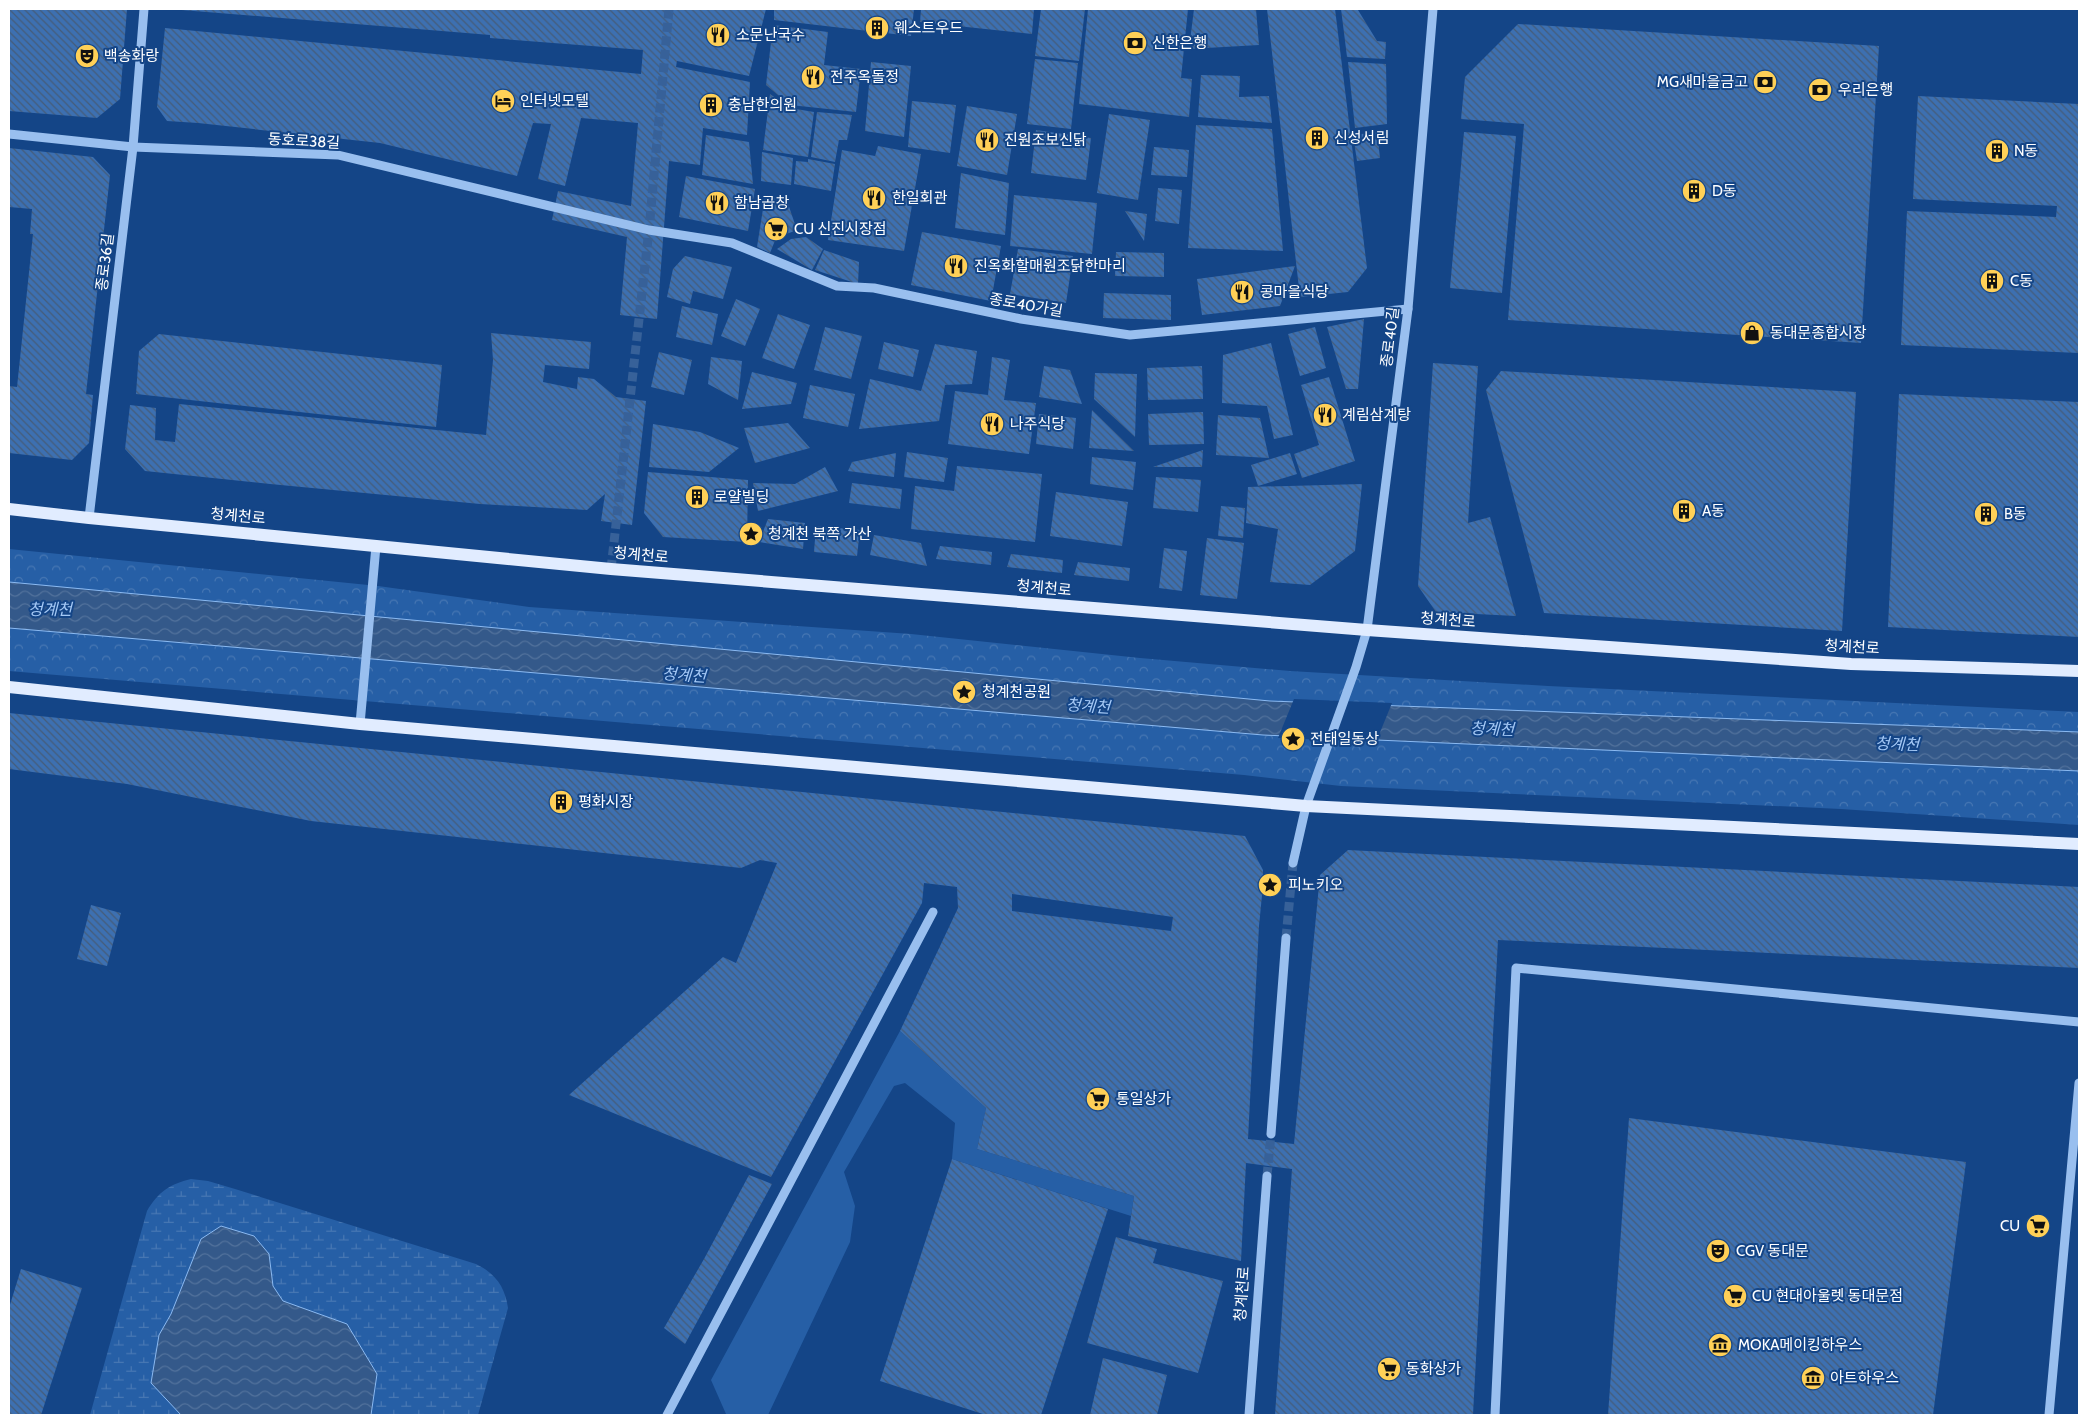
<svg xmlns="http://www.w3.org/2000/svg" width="2088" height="1424" font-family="Cabin,'Noto Sans KR',sans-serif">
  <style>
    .wetland { fill: url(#wetland-marsh) }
    .park { fill: url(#park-crowns) }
    .garden { fill: #265fa6 }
    .water { fill: url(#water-waves); stroke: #8bbaf2 }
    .pier { fill: #144587 }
    .building { fill: url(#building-back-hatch); fill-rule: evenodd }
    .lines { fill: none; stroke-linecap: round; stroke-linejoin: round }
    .minor-tunnel { stroke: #376199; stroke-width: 9; stroke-dasharray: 9 4.5; stroke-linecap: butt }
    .minor { stroke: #99bfef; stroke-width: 9 }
    .major { stroke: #e1ecff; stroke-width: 12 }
    .labels { text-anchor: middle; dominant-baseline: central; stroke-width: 4; stroke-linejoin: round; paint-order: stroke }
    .poi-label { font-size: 15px; fill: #fff; stroke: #144587; text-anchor: start }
    .street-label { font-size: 15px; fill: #fff; stroke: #144587 }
    .water-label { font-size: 16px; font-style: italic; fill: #a5c9f6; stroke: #144587 }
  </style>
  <defs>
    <pattern id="wetland-marsh" width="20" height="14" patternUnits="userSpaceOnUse" patternTransform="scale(1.25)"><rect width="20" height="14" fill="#265fa6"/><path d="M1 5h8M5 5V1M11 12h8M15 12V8" fill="none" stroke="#4777b3"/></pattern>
    <pattern id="park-crowns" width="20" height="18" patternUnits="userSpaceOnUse" patternTransform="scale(1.25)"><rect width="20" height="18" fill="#265fa6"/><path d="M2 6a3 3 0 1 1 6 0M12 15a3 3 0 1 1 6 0" fill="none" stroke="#4777b3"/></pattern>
    <pattern id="water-waves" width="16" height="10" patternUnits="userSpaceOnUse" patternTransform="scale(1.25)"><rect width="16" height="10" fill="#34598a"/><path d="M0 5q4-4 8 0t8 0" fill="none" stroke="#52729c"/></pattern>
    <pattern id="building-back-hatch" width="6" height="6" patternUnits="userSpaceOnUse" patternTransform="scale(1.25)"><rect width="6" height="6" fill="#3d70b1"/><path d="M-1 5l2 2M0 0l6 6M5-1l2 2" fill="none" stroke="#455c79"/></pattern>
  </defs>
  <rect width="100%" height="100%" fill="#144587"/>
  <path class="wetland" d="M191 1179 208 1181 235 1189 476 1264C496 1274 505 1287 508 1308L478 1415H371L377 1374 347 1324 283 1301 273 1286 269 1254 254 1236 201 1239 171 1314 159 1335 151 1383 181 1415H90L147 1211C158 1192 170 1184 191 1179Z"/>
  <path class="park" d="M9 549 378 586 529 607 911 634 1140 658 1290 671 1548 686 2079 712V825L1841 809 1341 786 1244 775 9 671Z"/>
  <path class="garden" d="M900 1031 986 1108 977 1149 1134 1196 1131 1216 952 1159 955 1123 905 1083 894 1086 844 1172 855 1206 850 1242 768 1415 726 1414 711 1380Z"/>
  <g class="water">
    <path d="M9 582 1270 701 2079 732V771L1263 735 9 628Z"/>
    <path d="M221 1226 254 1236 269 1254 273 1286 283 1301 347 1324 377 1374 371 1415H181L151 1383 159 1335 171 1314 201 1239Z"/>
  </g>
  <path class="pier" d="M1294 699 1392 703 1376 742 1278 738Z"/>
  <g class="building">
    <path d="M9 9H127L120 99 97 118 9 111Z"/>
    <path d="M169 9H766L749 76 677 61 676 67 750 82 747 135 703 128 700 165 669 161 657 319 620 315 627 237 552 220 558 191 631 206 638 123 581 118 565 186 538 179 551 124 533 123 517 176 380 143 198 123 167 121 157 107 165 28 641 74 643 50 490 38V35L454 32Z"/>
    <path d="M774 9H914L911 36 774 20Z"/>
    <path d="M921 9H1034L1032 34 920 22Z"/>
    <path d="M1041 9H1085L1079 61 1035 56Z"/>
    <path d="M1088 9H1188L1181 78 1192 79 1189 117 1079 104Z"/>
    <path d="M1194 9H1256L1259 45 1189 49Z"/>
    <path d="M1267 9H1335L1367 268 1348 292 1300 297Z"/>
    <path d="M1341 9 1358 10 1377 41 1386 42 1385 59 1347 57Z"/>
    <path d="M1518 24 1879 46 1861 343 1508 320 1524 124 1461 119 1465 77Z"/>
    <path d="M773 25 828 32 824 65 861 69 856 112 790 105 766 85Z"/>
    <path d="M1035 59 1078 63 1071 129 1027 124Z"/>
    <path d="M871 62 911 66 904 137 865 131Z"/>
    <path d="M1348 62 1386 64 1387 124 1355 128Z"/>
    <path d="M1201 75 1240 76 1239 97 1269 96 1272 123 1198 117Z"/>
    <path d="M770 94 790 108 814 112 808 157 763 150Z"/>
    <path d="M1918 96 2079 104V353L1901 345 1907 211 2056 217 2057 206 1913 199Z"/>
    <path d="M912 101 956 105 950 153 908 147Z"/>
    <path d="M967 106 1017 114 1007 175 957 166Z"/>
    <path d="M817 112 852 115 847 140H839L835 162 811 157Z"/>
    <path d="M1109 114 1150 120 1138 200 1097 193Z"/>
    <path d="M1196 125 1272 129 1283 251 1188 248Z"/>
    <path d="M1036 130 1091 138 1086 180 1031 173Z"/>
    <path d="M1377 132 1380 158 1357 161 1353 135Z"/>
    <path d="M1464 132 1516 136 1502 293 1450 288Z"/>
    <path d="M706 135 749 142 753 184 702 175Z"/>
    <path d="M878 146 921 154 904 251 828 240 842 150 875 156Z"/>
    <path d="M1154 147 1189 150 1187 177 1151 175Z"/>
    <path d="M9 148 93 157 110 175 86 394 93 395 89 443 72 460 9 453V386L17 387 33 234H30L32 209 9 207Z"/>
    <path d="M762 152 793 158 791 185 761 181Z"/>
    <path d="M808 159 835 164 831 191 794 184 796 161 808 162Z"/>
    <path d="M961 173 1009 183 1005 235 955 228Z"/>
    <path d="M686 176 755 189 748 231 679 217Z"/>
    <path d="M1158 188 1182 190 1179 224 1155 221Z"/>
    <path d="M1014 195 1097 203 1092 254 1010 246Z"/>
    <path d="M765 196 786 198 797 230 776 238 770 253 757 247Z"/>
    <path d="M1125 211 1147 214 1144 241Z"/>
    <path d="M922 232 1001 246 991 301 911 285Z"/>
    <path d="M806 237 823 249 812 270 777 249 791 239Z"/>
    <path d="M1018 249 1073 256 1066 303 1010 294Z"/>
    <path d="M824 250 859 262 858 284 815 270Z"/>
    <path d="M1116 252 1164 253V277L1115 276Z"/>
    <path d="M685 256 732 267 723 299 693 291 690 304 667 297 673 269Z"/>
    <path d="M1295 266 1280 306 1202 315 1197 279Z"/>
    <path d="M1104 293 1171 295V320L1103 318Z"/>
    <path d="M736 299 760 309 745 346 721 336Z"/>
    <path d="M682 306 718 314 712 345 676 337Z"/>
    <path d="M778 314 810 325 794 369 762 358Z"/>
    <path d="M1364 319 1358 389H1346L1327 327Z"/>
    <path d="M825 327 862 336 851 379 814 370Z"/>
    <path d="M1315 327 1326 368 1300 376 1288 334Z"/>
    <path d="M491 333 591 342 589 369 545 365 543 382 577 389 578 377 594 379 616 397 646 401 632 525 601 521 605 494 587 510 480 504 270 484 145 471 125 449 130 405 156 408 155 440 175 442 179 404 486 435 493 360Z"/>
    <path d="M159 334 442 365 436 427 136 394 139 351Z"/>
    <path d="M884 342 919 350 913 377 878 369Z"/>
    <path d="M1271 343 1293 435 1274 439 1267 406 1222 403 1223 355Z"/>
    <path d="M935 344 977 351 972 384 945 385 939 421 859 429 870 379 921 391Z"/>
    <path d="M659 352 692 360 684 395 651 387Z"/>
    <path d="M711 357 742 361 738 400 708 384Z"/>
    <path d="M992 357 1010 360 1004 400 1036 403 1029 454 948 444 955 391 988 395Z"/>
    <path d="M1433 363 1478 366 1468 523 1490 517 1516 616 1436 612 1418 586Z"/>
    <path d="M1044 366 1070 370 1082 404 1039 397Z"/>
    <path d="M1202 366 1203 399 1148 400 1147 368Z"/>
    <path d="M1501 371 1856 392 1842 631 1544 613 1486 390Z"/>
    <path d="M752 372 797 383 791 404 742 409Z"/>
    <path d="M1095 373 1137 374 1135 437 1094 399Z"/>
    <path d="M1329 377 1355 461 1302 478 1294 454 1319 445 1301 385Z"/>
    <path d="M810 385 855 394 848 427 803 418Z"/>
    <path d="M1899 394 2079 402V637L1888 627Z"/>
    <path d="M1092 410 1134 451 1089 448Z"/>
    <path d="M1203 412 1204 444 1149 445 1148 414Z"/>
    <path d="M1039 414 1076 418 1073 449 1036 444Z"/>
    <path d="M1218 415 1260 418 1269 458 1216 455Z"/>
    <path d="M788 423 810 448 755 463 744 428Z"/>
    <path d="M653 424 700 432 739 448 709 472 649 467Z"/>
    <path d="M1203 450 1202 467H1153Z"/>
    <path d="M907 452 948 458 944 482 904 477Z"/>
    <path d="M896 453 894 477 848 471 852 462Z"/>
    <path d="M1290 453 1297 474 1258 486 1251 465Z"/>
    <path d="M1092 457 1136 462 1133 490 1090 484Z"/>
    <path d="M957 466 1042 474 1035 542 911 529 915 486 954 491Z"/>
    <path d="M825 467 838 491 758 511 753 483 795 484Z"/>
    <path d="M648 472 748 480 747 542 663 537 644 513Z"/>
    <path d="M1156 477 1201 480 1198 512 1153 508Z"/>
    <path d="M852 483 902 489 900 509 849 503Z"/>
    <path d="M1362 484 1355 551 1310 585 1270 582 1278 529 1246 523 1248 487Z"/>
    <path d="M1056 492 1128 502 1122 546 1050 536Z"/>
    <path d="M1221 506 1245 508 1243 538 1218 536Z"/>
    <path d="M768 519 805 523 803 549 759 542Z"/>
    <path d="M816 526 860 530 857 556 814 552Z"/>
    <path d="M874 535 921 543 927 566 870 555Z"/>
    <path d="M1207 538 1244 543 1237 599 1200 595Z"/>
    <path d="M940 546 992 552 991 565 936 559Z"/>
    <path d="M1164 548 1187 551 1182 591 1159 588Z"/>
    <path d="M1011 554 1063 560 1062 573 1007 567Z"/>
    <path d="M1078 562 1130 568 1129 581 1074 575Z"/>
    <path d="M9 713 1245 836 1263 870V885L1259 926 1248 1139 1294 1144 1320 875 1348 850 2079 887V968L1498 940 1473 1415H1275L1292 1169 1246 1163 1241 1261 1128 1236 1134 1196 977 1149 986 1108 900 1031 958 908 957 887 924 883 922 903 771 1177 569 1095 723 957 736 963 777 863 760 860 741 868 311 821 127 784 9 769ZM1012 894 1173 917 1171 931 1012 911Z"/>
    <path d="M91 905 121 913 107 966 77 959Z"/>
    <path d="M1629 1118 1966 1162 1933 1415H1608Z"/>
    <path d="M952 1159 1108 1209 1041 1415H986L880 1381Z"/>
    <path d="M749 1175 772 1184 685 1344 664 1328 704 1259Z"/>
    <path d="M1116 1237 1157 1249 1153 1263 1223 1281 1198 1373 1087 1343Z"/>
    <path d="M21 1269 82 1288 41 1415H9V1308Z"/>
    <path d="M1103 1358 1167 1375 1157 1415H1090Z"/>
  </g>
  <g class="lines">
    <g class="minor-tunnel">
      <path d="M611 569 649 230 669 9"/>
      <path d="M1286 938 1293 863"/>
      <path d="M1267 1176 1271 1134"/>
    </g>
    <g class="minor">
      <path d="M9 134 133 147 338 155 649 230 732 243 837 286 874 288 1021 319 1130 335 1408 309"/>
      <path d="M89 518 133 147 144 9"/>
      <path d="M360 724 376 546"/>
      <path d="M1293 863 1306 806 1356 667 1367 630 1408 309 1433 9"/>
      <path d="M1271 1134 1286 938"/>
      <path d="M667 1415 933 912"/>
      <path d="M1249 1415 1267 1176"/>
      <path d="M1495 1415 1516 968 2079 1022"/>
      <path d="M2049 1415 2079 1083"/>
    </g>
    <g class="major">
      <path d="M9 509 89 518 611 569 1367 630 1851 664 2079 671"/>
      <path d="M9 687 360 724 1306 806 2079 844"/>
    </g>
  </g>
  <defs>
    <g id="building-disc" transform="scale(1.25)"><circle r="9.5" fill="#ffd057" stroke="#144587"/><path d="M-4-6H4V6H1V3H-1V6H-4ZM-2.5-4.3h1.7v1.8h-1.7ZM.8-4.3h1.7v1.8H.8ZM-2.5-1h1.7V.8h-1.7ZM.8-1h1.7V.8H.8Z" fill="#111"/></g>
    <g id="restaurant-disc" transform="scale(1.25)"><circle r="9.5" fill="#ffd057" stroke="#144587"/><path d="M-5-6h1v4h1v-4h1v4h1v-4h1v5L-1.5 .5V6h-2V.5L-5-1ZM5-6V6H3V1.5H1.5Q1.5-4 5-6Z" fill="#111"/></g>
    <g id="bank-disc" transform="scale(1.25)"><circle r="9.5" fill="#ffd057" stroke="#144587"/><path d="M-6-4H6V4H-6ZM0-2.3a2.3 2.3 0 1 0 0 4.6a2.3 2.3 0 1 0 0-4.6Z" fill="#111"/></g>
    <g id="theatre-disc" transform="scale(1.25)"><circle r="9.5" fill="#ffd057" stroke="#144587"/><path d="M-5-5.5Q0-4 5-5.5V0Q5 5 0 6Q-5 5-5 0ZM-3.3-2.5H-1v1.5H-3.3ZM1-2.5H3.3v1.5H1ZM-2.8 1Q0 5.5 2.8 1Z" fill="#111"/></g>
    <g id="hotel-disc" transform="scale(1.25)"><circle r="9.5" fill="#ffd057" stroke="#144587"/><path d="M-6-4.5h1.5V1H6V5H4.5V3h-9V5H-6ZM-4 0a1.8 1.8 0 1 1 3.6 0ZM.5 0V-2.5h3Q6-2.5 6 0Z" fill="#111"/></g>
    <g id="supermarket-disc" transform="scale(1.25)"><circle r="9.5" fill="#ffd057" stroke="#144587"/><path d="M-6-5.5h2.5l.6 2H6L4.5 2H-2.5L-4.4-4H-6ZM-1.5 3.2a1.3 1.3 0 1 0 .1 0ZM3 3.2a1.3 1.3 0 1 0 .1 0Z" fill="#111"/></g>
    <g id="shop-disc" transform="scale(1.25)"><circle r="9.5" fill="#ffd057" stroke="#144587"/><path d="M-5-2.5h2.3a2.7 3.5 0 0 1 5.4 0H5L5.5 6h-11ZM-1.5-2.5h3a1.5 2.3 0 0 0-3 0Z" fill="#111"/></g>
    <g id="sight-disc" transform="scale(1.25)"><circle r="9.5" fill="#ffd057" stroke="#144587"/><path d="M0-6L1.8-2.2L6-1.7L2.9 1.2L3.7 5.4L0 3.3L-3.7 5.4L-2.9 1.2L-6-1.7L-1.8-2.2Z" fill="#111"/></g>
    <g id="museum-disc" transform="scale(1.25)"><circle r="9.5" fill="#ffd057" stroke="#144587"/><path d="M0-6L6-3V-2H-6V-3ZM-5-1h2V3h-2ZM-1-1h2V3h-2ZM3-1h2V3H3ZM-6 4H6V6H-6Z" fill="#111"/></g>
  </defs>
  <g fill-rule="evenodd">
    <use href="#building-disc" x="877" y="28"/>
    <use href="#restaurant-disc" x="718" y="35"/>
    <use href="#bank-disc" x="1135" y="43"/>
    <use href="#theatre-disc" x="87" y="56"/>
    <use href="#restaurant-disc" x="813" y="77"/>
    <use href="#bank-disc" x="1765" y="82"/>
    <use href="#bank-disc" x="1820" y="90"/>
    <use href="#hotel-disc" x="503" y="101"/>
    <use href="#building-disc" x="711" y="105"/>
    <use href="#building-disc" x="1317" y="138"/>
    <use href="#restaurant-disc" x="987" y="140"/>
    <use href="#building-disc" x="1997" y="151"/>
    <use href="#building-disc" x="1694" y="191"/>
    <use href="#restaurant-disc" x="874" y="198"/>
    <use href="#restaurant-disc" x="717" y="203"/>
    <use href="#supermarket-disc" x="776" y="229"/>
    <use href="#restaurant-disc" x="956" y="266"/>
    <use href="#building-disc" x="1992" y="281"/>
    <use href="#restaurant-disc" x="1242" y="292"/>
    <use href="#shop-disc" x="1752" y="333"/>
    <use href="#restaurant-disc" x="1325" y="415"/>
    <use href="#restaurant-disc" x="992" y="424"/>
    <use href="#building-disc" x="697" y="497"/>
    <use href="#building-disc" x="1684" y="511"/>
    <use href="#building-disc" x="1986" y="514"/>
    <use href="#sight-disc" x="751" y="534"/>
    <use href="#sight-disc" x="964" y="692"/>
    <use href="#sight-disc" x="1293" y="739"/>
    <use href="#building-disc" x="561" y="802"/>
    <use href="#sight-disc" x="1270" y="885"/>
    <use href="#supermarket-disc" x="1098" y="1099"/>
    <use href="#supermarket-disc" x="2038" y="1226"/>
    <use href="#theatre-disc" x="1718" y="1251"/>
    <use href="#supermarket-disc" x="1735" y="1296"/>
    <use href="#museum-disc" x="1720" y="1345"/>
    <use href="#supermarket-disc" x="1389" y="1369"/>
    <use href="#museum-disc" x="1813" y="1378"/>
  </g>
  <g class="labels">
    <g class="poi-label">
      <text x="894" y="28">웨스트우드</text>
      <text x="736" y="35">소문난국수</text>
      <text x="1152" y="43">신한은행</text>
      <text x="104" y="56">백송화랑</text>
      <text x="830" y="77">전주옥돌정</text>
      <text x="1748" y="82" text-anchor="end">MG새마을금고</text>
      <text x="1838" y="90">우리은행</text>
      <text x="520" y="101">인터넷모텔</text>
      <text x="728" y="105">충남한의원</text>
      <text x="1334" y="138">신성서림</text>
      <text x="1004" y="140">진원조보신닭</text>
      <text x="2014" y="151">N동</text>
      <text x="1712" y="191">D동</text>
      <text x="892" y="198">한일회관</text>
      <text x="734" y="203">함남곱창</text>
      <text x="794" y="229">CU 신진시장점</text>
      <text x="974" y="266">진옥화할매원조닭한마리</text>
      <text x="2010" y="281">C동</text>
      <text x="1260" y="292">콩마을식당</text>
      <text x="1770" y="333">동대문종합시장</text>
      <text x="1342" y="415">계림삼계탕</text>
      <text x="1010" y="424">나주식당</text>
      <text x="714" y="497">로얄빌딩</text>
      <text x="1702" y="511">A동</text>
      <text x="2004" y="514">B동</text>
      <text x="768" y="534">청계천 북쪽 가산</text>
      <text x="982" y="692">청계천공원</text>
      <text x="1310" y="739">전태일동상</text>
      <text x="578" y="802">평화시장</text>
      <text x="1288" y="885">피노키오</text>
      <text x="1116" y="1099">통일상가</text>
      <text x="2020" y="1226" text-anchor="end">CU</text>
      <text x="1736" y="1251">CGV 동대문</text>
      <text x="1752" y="1296">CU 현대아울렛 동대문점</text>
      <text x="1738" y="1345">MOKA메이킹하우스</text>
      <text x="1406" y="1369">동화상가</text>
      <text x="1830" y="1378">아트하우스</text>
    </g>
    <g class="street-label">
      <text transform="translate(304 141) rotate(3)">동호로38길</text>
      <text transform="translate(105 262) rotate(-83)">종로36길</text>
      <text transform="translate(1026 305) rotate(10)">종로40가길</text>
      <text transform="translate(1390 337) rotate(-83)">종로40길</text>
      <text transform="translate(238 516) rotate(5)">청계천로</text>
      <text transform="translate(641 555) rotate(5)">청계천로</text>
      <text transform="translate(1044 588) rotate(5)">청계천로</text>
      <text transform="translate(1448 620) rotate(4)">청계천로</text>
      <text transform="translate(1852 647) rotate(3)">청계천로</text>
      <text transform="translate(1242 1294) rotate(-86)">청계천로</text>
    </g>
    <g class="water-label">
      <text x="50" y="609">청계천</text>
      <text transform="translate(684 675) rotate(4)">청계천</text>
      <text transform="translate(1088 706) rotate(4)">청계천</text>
      <text transform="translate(1492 729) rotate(2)">청계천</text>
      <text transform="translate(1897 744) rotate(2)">청계천</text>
    </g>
  </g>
  <rect width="2088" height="1424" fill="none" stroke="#ffffff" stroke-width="20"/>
</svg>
